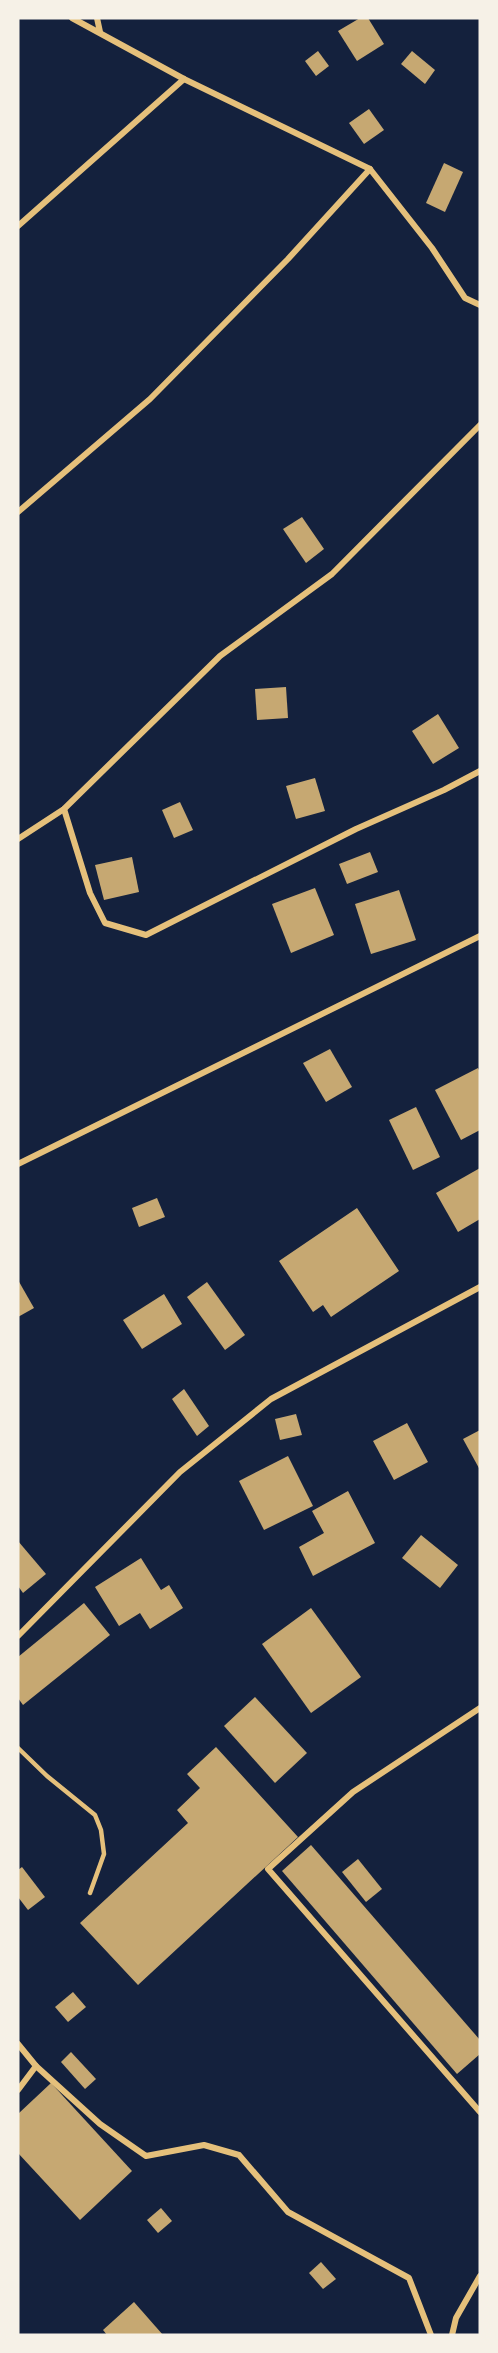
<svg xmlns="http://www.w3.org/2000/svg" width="498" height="2353" font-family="Poppins,sans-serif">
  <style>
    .building { fill: #c6a872 }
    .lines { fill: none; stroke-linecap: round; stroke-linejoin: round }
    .service { stroke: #e5c07b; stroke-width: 4.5 }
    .minor { stroke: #e5c07b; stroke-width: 6 }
  </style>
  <rect width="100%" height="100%" fill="#14213d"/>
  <g class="building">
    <path d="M360 18H368L384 44 357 61 338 31Z"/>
    <path d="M318 51 329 66 316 76 305 61Z"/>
    <path d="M412 51 435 70 425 84 401 64Z"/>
    <path d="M369 109 384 130 364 144 349 123Z"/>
    <path d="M444 163 463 172 445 212 426 203Z"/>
    <path d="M302 517 324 549 306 563 283 529Z"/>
    <path d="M286 687 288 718 257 720 255 689Z"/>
    <path d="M438 714 459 748 433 764 412 731Z"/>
    <path d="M315 778 325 811 296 819 286 786Z"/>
    <path d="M180 802 193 830 174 838 162 810Z"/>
    <path d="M370 852 378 872 347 884 339 864Z"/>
    <path d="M132 857 139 892 104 900 95 865Z"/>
    <path d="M315 888 334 935 291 953 272 904Z"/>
    <path d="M399 890 416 940 371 954 355 904Z"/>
    <path d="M330 1049 352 1087 326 1102 303 1063Z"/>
    <path d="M478 1068 480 1072V1130L461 1140 435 1090Z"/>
    <path d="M416 1107 440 1157 413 1170 389 1120Z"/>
    <path d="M480 1168V1219L458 1232 436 1193Z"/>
    <path d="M157 1198 165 1217 139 1227 132 1208Z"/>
    <path d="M357 1208 399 1271 331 1317 323 1305 313 1312 279 1261Z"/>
    <path d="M18 1280 34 1308 18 1317Z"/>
    <path d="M207 1282 245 1335 225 1350 187 1297Z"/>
    <path d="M164 1294 182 1324 142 1349 123 1320Z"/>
    <path d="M184 1389 209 1426 197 1436 172 1399Z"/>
    <path d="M296 1414 302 1435 280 1440 275 1419Z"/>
    <path d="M407 1423 428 1462 394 1480 373 1441Z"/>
    <path d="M480 1430V1470L463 1439Z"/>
    <path d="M288 1456 313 1506 264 1530 239 1481Z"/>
    <path d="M348 1491 375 1543 313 1576 299 1547 324 1533 312 1511Z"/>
    <path d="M421 1535 458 1565 440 1588 402 1558Z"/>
    <path d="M18 1541 46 1574 23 1593 18 1586Z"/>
    <path d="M141 1558 161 1590 169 1585 183 1608 150 1629 140 1613 119 1626 95 1587Z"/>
    <path d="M84 1603 110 1635 23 1705 18 1698V1657Z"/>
    <path d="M311 1608 361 1677 311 1713 262 1644Z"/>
    <path d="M255 1697 307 1753 275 1783 224 1726Z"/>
    <path d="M216 1747 298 1837 138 1985 80 1923 188 1823 177 1810 200 1788 187 1774Z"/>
    <path d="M311 1845 480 2040V2054L457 2074 282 1871Z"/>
    <path d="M358 1859 382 1889 366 1902 342 1872Z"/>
    <path d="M22 1867 45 1897 28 1910 18 1897V1870Z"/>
    <path d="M73 1992 86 2007 68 2022 55 2007Z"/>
    <path d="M71 2052 96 2079 85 2089 61 2062Z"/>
    <path d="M51 2083 132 2171 80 2220 18 2153V2114Z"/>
    <path d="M161 2208 172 2221 158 2233 147 2220Z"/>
    <path d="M321 2262 336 2279 323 2289 309 2273Z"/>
    <path d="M134 2302 163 2335H107L103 2330Z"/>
  </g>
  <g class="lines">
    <path class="service" d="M18 1748 47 1776 95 1815 101 1830 104 1854 90 1893"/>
    <g class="minor">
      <path d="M72 18 184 79 370 169 432 248 465 298 480 305"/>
      <path d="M97 18 100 32"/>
      <path d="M18 226 184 79"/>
      <path d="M18 512 150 399 288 259 370 169"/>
      <path d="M64 809 90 893 105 923 146 935 356 829 444 790 480 771"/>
      <path d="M18 839 64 809 220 656 332 574 480 425"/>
      <path d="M18 1164 480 936"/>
      <path d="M18 1636 180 1472 271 1399 480 1287"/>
      <path d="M480 1708 353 1792 268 1869 480 2112"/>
      <path d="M18 2044 36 2066 18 2090"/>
      <path d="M36 2066 100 2124 146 2156 204 2145 239 2155 288 2212 409 2278 431 2335"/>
      <path d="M452 2335 456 2318 480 2276"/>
    </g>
  </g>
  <rect width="498" height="2353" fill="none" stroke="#f6f1e7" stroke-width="39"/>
</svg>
